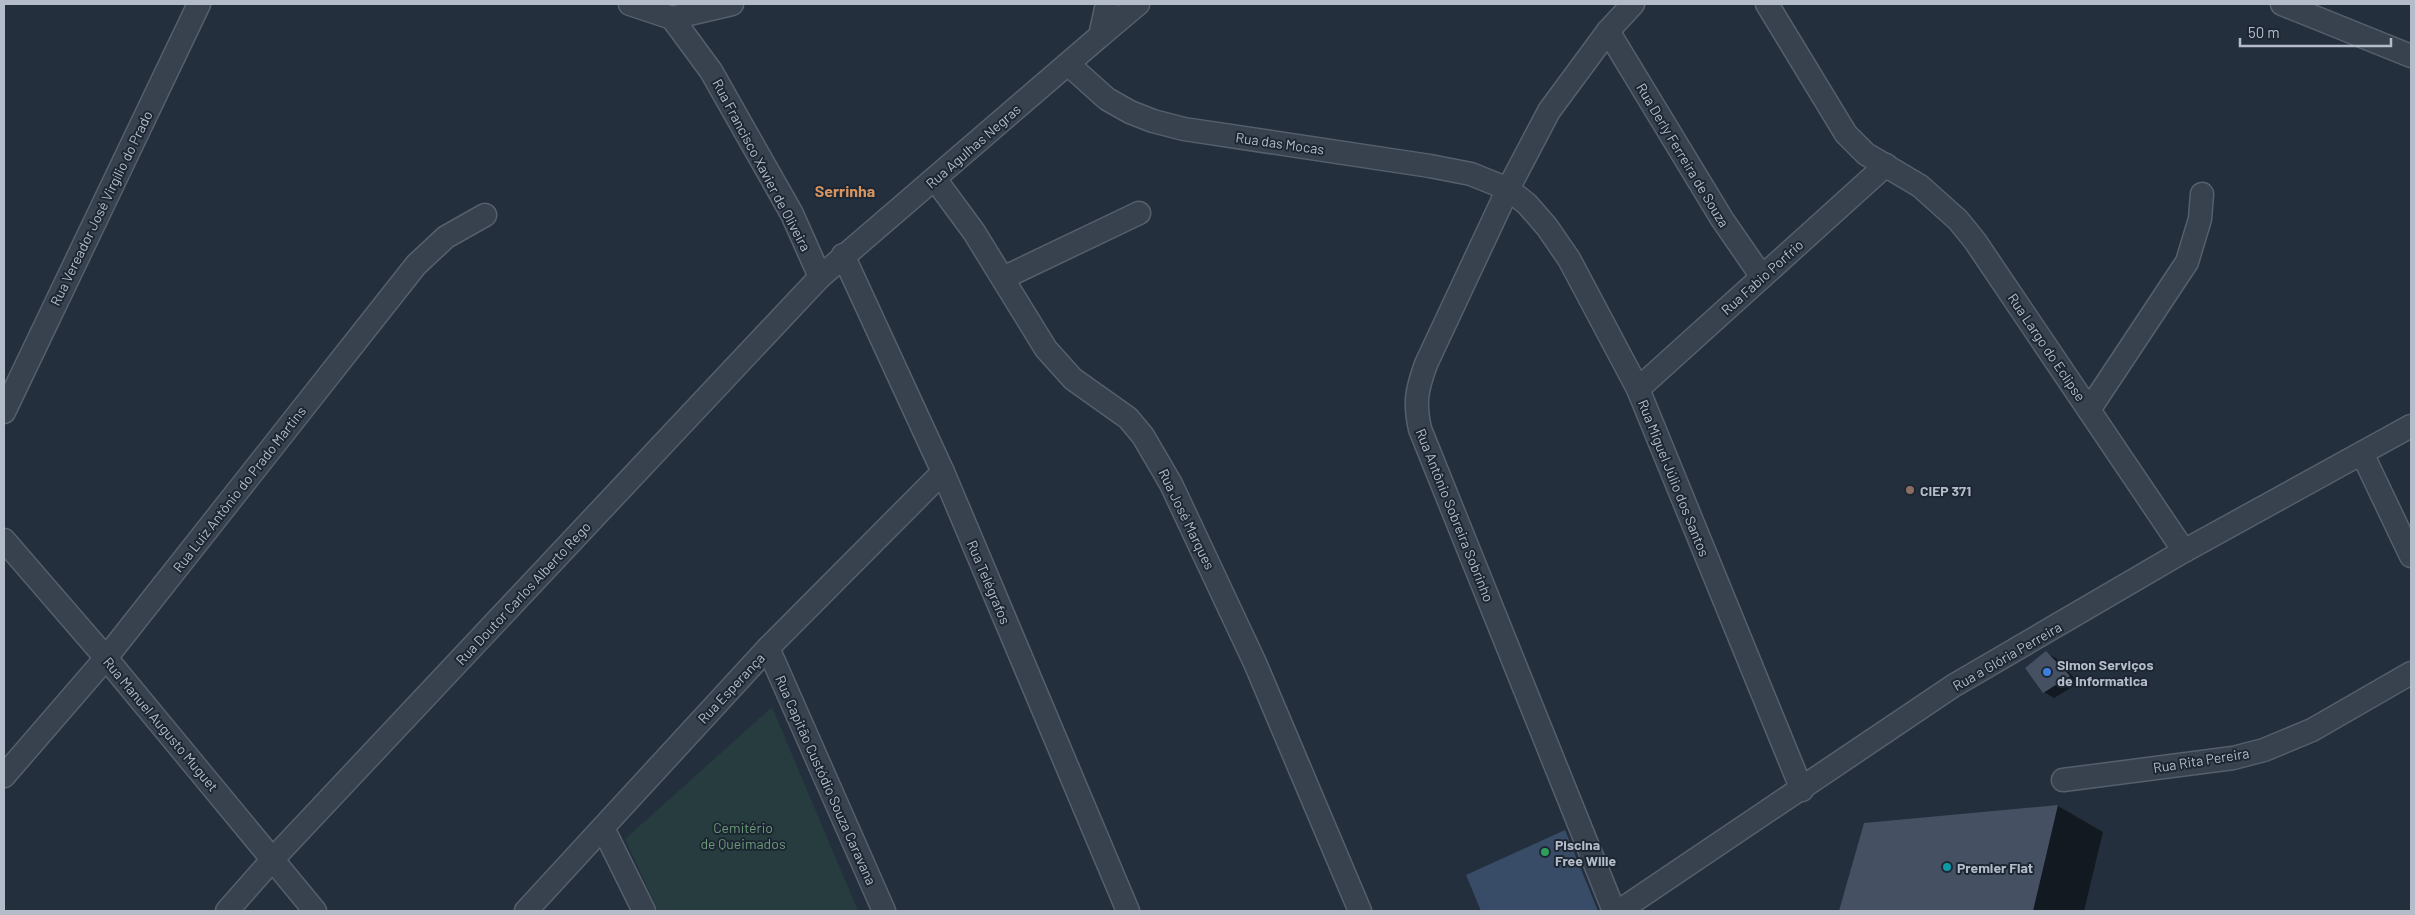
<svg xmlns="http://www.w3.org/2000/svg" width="2415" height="915" font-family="Barlow,sans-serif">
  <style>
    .green { fill: #263c3f }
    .water { fill: #394c67 }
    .shadow { fill: #0007 }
    .building { fill: #455162 }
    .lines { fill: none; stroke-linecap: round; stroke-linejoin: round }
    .minor-casing { stroke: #565f6c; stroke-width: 25 }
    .minor { stroke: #38414e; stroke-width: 22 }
    .education-dot { fill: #8d6e63; stroke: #1d2633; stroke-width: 2 }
    .shop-dot { fill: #3f7fe0; stroke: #1d2633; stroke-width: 2 }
    .leisure-dot { fill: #2e9e5b; stroke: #1d2633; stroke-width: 2 }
    .culture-dot { fill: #0f9aa8; stroke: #1d2633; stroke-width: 2 }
    .labels { text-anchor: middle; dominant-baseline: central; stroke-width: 4; stroke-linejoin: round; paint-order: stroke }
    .street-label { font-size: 14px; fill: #b4bcc9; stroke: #1d2633 }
    .poi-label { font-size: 14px; font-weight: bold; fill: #b4bcc9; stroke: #1d2633; text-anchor: start }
    .park-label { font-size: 14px; fill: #6b9a76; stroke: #1d2633 }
    .quarter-label { font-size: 16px; font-weight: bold; fill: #d59563; stroke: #1d2633 }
  </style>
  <rect width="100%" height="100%" fill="#242f3e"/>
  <path class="green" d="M772 707 858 911H658L625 839Z"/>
  <path class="water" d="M1565 830 1598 911H1481L1466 875Z"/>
  <g class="shadow">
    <path d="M2046 653 2056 658 2079 683 2054 698 2044 692Z"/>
    <path d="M2058 806 2103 832 2084 911H1840L1865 824Z"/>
  </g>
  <g class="building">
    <path d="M2046 651 2070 676 2043 693 2025 668Z"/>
    <path d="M2058 805 2033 911H1839L1864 823Z"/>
  </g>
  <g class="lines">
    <g class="minor-casing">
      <g id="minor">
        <path d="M630 4 672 18 711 71 792 214 820 277"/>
        <path d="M1767 4 1846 134 1866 154 1920 186 1958 220 1975 241 2184 551"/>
        <path d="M2282 4 2411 56"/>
        <path d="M672 18 732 4"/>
        <path d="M1608 31 1722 219 1762 277"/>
        <path d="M1100 36 1138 4"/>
        <path d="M1068 64 1107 99 1130 112 1153 121 1184 129 1430 166 1471 174 1508 189 1527 204 1547 227 1569 259 1638 389 1802 790"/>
        <path d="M935 179 974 232 1046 349 1073 379 1128 418 1143 436 1171 484 1255 663 1360 911"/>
        <path d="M843 255 943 472 1128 911"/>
        <path d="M1003 278 1139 213"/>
        <path d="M1638 389 1886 165"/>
        <path d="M2089 410 2187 262 2200 219 2202 194"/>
        <path d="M4 412 199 4"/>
        <path d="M2362 453 2411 556"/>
        <path d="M4 540 106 658 315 911"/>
        <path d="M768 648 884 911"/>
        <path d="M4 776 106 658 416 265 446 237 485 215"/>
        <path d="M2063 780 2233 758 2264 750 2312 730 2411 673"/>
        <path d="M603 828 644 911"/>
        <path d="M227 911 273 859 820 277 1100 36 1107 4"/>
        <path d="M526 911 768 648 943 472"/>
        <path d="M1614 911 1420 429C1414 402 1417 389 1426 364L1508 189 1549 111 1608 31 1633 4"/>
        <path d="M1619 911 1953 686 2184 551 2411 426"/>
      </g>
    </g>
    <use href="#minor" class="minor"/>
  </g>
  <circle class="education-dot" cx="1910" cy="490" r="5"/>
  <circle class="shop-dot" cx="2047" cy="672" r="5"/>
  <circle class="leisure-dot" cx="1545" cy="852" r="5"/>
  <circle class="culture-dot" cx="1947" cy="867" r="5"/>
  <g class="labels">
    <g class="street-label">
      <text transform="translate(1280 143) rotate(8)">Rua das Mocas</text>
      <text transform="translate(973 146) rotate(-41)">Rua Agulhas Negras</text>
      <text transform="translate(1683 155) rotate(59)">Rua Derly Ferreira de Souza</text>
      <text transform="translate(762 165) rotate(62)">Rua Francisco Xavier de Oliveira</text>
      <text transform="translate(101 208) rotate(-64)">Rua Vereador José Virgílio do Prado</text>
      <text transform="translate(1762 277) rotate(-42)">Rua Fabio Porfrio</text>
      <text transform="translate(2047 347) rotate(56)">Rua Largo do Eclipse</text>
      <text transform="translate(1674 478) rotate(68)">Rua Miguel Júlio dos Santos</text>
      <text transform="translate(239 489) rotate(-52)">Rua Luiz Antônio do Prado Martins</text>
      <text transform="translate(1455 515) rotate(68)">Rua Antônio Sobreira Sobrinho</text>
      <text transform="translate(1187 519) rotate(64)">Rua José Marques</text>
      <text transform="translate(989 582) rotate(67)">Rua Telégrafos</text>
      <text transform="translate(523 593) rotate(-47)">Rua Doutor Carlos Alberto Rego</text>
      <text transform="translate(2007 656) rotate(-30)">Rua a Glória Perreira</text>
      <text transform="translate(731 688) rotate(-47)">Rua Esperança</text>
      <text transform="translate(161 724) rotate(50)">Rua Manuel Augusto Muguet</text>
      <text transform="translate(2201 760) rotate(-9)">Rua Rita Pereira</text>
      <text transform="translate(826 780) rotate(66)">Rua Capitão Custódio Souza Caravana</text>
    </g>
    <g class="poi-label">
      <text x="1920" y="490">CIEP 371</text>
      <text x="2057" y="664">Simon Serviços<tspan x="2057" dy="16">de Informatica</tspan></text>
      <text x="1555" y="844">Piscina<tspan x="1555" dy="16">Free Wille</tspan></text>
      <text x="1957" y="867">Premier Flat</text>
    </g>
    <g class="park-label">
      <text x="743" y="827">Cemitério<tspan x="743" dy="16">de Queimados</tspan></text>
    </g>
    <g class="quarter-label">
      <text x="845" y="190">Serrinha</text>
    </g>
  </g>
  <rect width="2415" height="915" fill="none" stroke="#b4bcc9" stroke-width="10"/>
  <path d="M2240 38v8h151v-8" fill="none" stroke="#b4bcc9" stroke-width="2.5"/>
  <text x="2248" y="38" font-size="15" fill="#b4bcc9" stroke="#1d2633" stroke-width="4" paint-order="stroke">50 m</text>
</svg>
